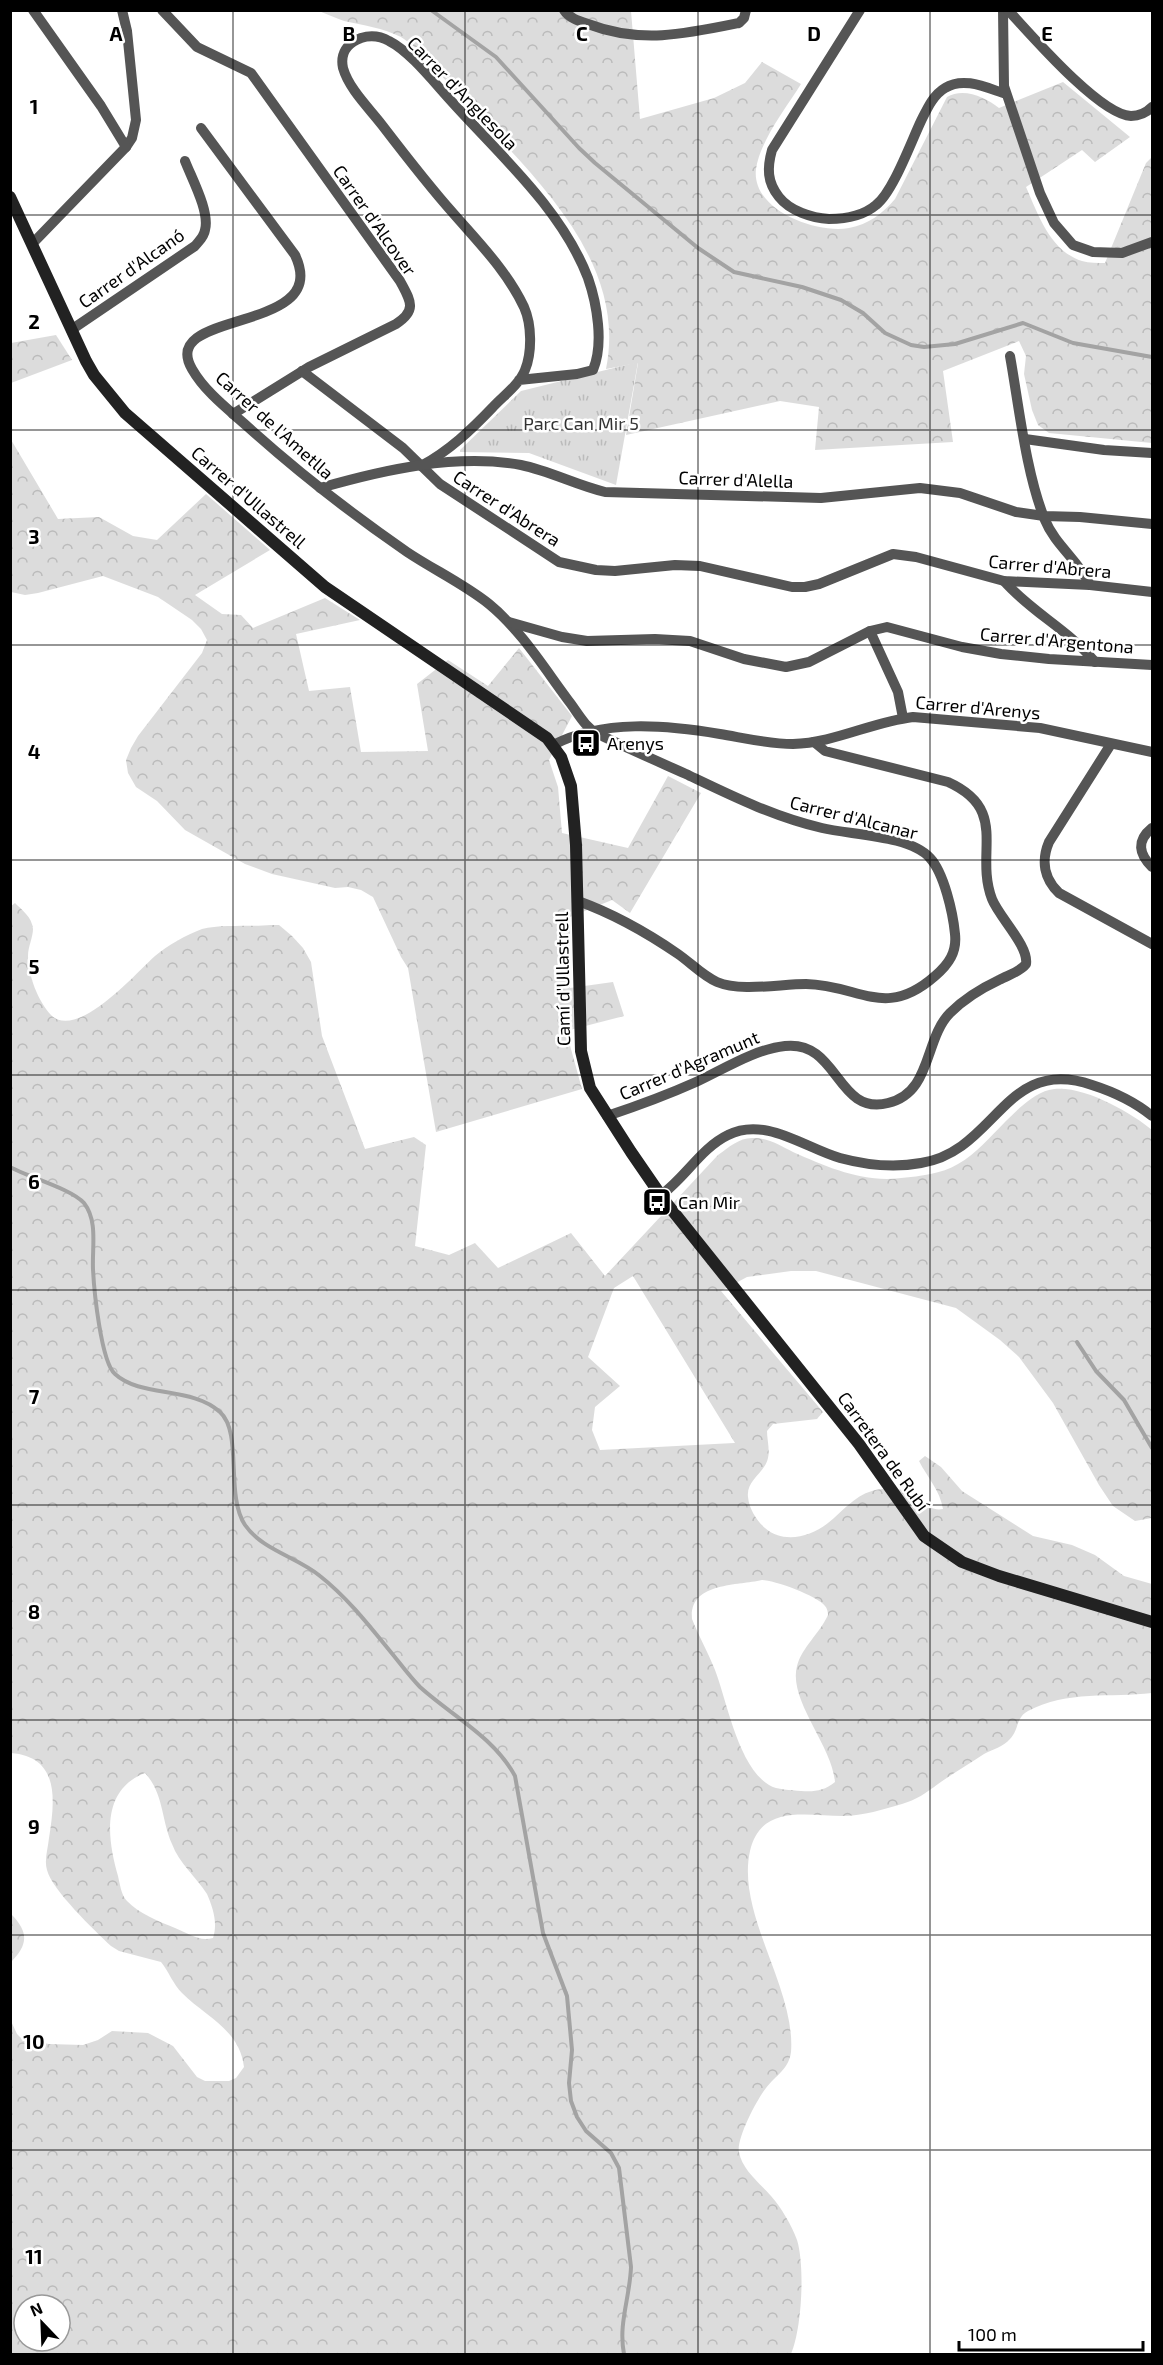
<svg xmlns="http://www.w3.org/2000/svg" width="1163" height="2365" font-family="'Exo 2',sans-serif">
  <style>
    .forest { fill: url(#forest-crowns); fill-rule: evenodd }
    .park { fill: url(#park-tufts) }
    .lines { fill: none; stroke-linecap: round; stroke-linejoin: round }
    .stream { stroke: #a3a3a3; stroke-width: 4 }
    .street { stroke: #555; stroke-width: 10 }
    .secondary { stroke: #222; stroke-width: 12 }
    .grid { fill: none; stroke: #000; stroke-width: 1.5; stroke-opacity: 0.55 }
    .labels { text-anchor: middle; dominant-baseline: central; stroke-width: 5; stroke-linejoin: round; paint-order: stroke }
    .street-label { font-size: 18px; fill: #000; stroke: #fff }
    .park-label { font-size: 18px; fill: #333; stroke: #fff }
    .poi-label { font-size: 18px; fill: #000; stroke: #fff; text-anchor: start }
    .grid-label { font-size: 20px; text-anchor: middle; font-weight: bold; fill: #000; stroke: #fff; stroke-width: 5; stroke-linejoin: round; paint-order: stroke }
  </style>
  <defs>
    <pattern id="forest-crowns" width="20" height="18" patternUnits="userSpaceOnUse" patternTransform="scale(1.5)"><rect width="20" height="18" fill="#dcdcdc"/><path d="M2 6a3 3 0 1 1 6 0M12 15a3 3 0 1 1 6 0" fill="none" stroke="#bbb"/></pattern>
    <pattern id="park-tufts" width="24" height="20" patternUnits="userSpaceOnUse" patternTransform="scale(1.5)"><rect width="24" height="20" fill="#dcdcdc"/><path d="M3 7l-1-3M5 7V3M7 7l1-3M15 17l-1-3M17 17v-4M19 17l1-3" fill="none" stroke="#bbb"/></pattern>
  </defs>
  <rect width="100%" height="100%" fill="#fff"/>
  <g class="forest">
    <path d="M319 11H631L640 119 714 98 745 83 762 62 801 84C786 108 760 141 756 169 751 210 816 234 849 228 869 224 882 214 895 199L947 97C963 87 986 97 999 108L1063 82 1130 137 1095 162 1082 150 1026 187C1038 214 1050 251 1082 261 1089 263 1098 263 1105 263L1146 163 1152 157V443L1049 433 1038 425 1032 410 1024 374 1026 356 1019 341 943 371 953 442 815 450 819 407 780 401 626 435 638 363 606 369C628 260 532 175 465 102 450 86 418 47 401 37 383 28 363 25 344 21 335 18 327 14 319 11Z"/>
    <path d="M56 335 72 360 11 383V343Z"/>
    <path d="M10 438 58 519 99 517 133 536 157 540 206 494 270 550 195 595 222 614 241 615 253 628 325 598 360 620 296 634 309 691 350 687 361 752 428 751 417 684 448 660 488 686 519 648 572 716 549 760 558 787 562 833 628 848 668 776 701 793 630 913 612 900 570 917V988L613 982 624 1016 566 1031 582 1089 436 1132 408 968 401 957 373 897 361 890 348 887 335 888 272 874 245 864 185 830 157 801 136 787 128 773 126 760 131 748 138 736 202 653 207 640 201 629 192 620 158 597 103 576 38 593 25 595 11 592Z"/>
    <path d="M15 903C22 910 32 917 33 929 33 937 28 947 28 956 28 975 38 1001 51 1015 77 1041 136 973 155 956 168 945 186 935 202 929 221 924 251 927 271 925H279L292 936 303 948 311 962 322 1036 365 1149 414 1137 426 1145 415 1246 449 1255 475 1243 498 1268 571 1233 605 1276 718 1155C729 1147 740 1137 754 1138 768 1138 781 1146 793 1152 827 1167 863 1183 901 1178 921 1176 941 1174 958 1164 976 1154 991 1136 1005 1122 1017 1110 1033 1094 1049 1090 1078 1082 1131 1112 1152 1130V1518L1135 1521 1113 1506 1099 1485 1053 1403 1019 1357 1000 1340 956 1308 816 1271H791L747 1277 721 1291 823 1412 817 1419 773 1424 767 1431C767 1439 770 1450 768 1458 765 1473 746 1480 748 1497 749 1509 757 1521 765 1528 783 1544 811 1537 828 1523 842 1512 854 1496 872 1491 880 1488 900 1488 908 1492 922 1497 927 1512 943 1509 940 1490 927 1477 919 1461L925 1456 941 1467 962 1491 1033 1536 1072 1545 1095 1555 1124 1576 1152 1584V1693C1111 1698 1067 1690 1028 1711 1016 1717 1019 1730 1010 1739 1003 1747 993 1749 984 1754 969 1764 952 1774 938 1784 926 1793 916 1800 902 1804 884 1809 863 1816 843 1816 808 1816 761 1803 750 1851 736 1914 796 1988 791 2052 789 2069 776 2075 766 2088 757 2099 736 2139 739 2152 742 2170 760 2183 771 2196 781 2207 792 2226 797 2240 805 2265 802 2329 791 2354H11L10 2019 17 2034 23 2040 49 2044 83 2045 98 2040 112 2031 148 2033 173 2046 197 2077 205 2081H229L236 2078 244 2067C240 2030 206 2017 182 1993 173 1984 169 1972 161 1962L119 1951 111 1946C95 1931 52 1890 47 1870 44 1860 48 1848 49 1838 55 1800 60 1757 11 1753L10 907ZM633 1276 735 1443H734L600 1450 592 1430 595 1407 620 1386 588 1357 614 1288ZM762 1580C774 1580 818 1596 825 1606 827 1608 828 1612 828 1615 820 1633 802 1647 797 1666 788 1700 832 1745 835 1782 824 1791 814 1792 801 1791 791 1790 777 1790 769 1785 738 1766 727 1701 715 1670 708 1652 699 1637 692 1619 689 1582 737 1586 762 1580ZM145 1773C164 1794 161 1819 172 1844 179 1863 196 1877 207 1894 213 1908 218 1923 213 1938 199 1942 188 1933 175 1928 160 1922 138 1913 127 1901 121 1895 120 1884 118 1876 107 1838 101 1790 145 1773ZM24 2305H60V2341H24Z"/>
    <path d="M11 1914C29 1932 28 1945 11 1962Z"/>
  </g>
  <path class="park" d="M638 362 616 485 529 453 460 452V450L521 391Z"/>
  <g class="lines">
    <g class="stream">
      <path d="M431 10 496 57 579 148 595 163 698 248 734 272 802 287 841 300 863 313 885 333 911 345 924 347 955 344 1023 323 1073 343 1152 357"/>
      <path d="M10 1167C28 1177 72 1189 84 1203 98 1221 92 1247 93 1269 94 1290 101 1362 115 1374 141 1398 192 1386 220 1412 243 1433 225 1495 245 1525 262 1550 297 1557 320 1576 348 1598 371 1628 394 1656 402 1666 411 1678 420 1687 452 1716 494 1737 515 1776L543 1933 567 1996 572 2050 569 2083 571 2101 577 2117 586 2131 611 2153 619 2168 631 2267C630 2297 618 2324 624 2354"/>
      <path d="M1077 1342 1096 1371 1124 1400 1152 1448"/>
    </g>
    <g class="street">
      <path d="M122 10 127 31 136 120 132 138 126 147"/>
      <path d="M162 10 197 47 251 73 400 281C410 300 418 310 396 324L309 367 233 414"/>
      <path d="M564 10C569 18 579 21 588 24 640 44 686 34 739 23L744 18 746 10"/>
      <path d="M860 10 772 150C767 168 767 182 779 197 790 211 812 218 829 219 845 219 863 216 876 205 893 192 911 142 921 121 927 109 933 95 945 88 964 76 987 88 1006 94"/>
      <path d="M1003 10 1004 86 1040 193 1054 223 1073 245 1093 252 1122 253 1152 242"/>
      <path d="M1008 10C1031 35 1100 115 1131 116 1139 116 1147 112 1152 107"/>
      <path d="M201 128 295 255C333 335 157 308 192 369 205 392 229 410 248 427 298 472 352 514 407 552 434 570 464 584 489 604 522 631 546 671 571 704 579 715 586 728 598 734 627 748 657 761 686 774 730 795 774 817 822 828 850 835 910 835 930 858 944 873 953 913 955 934 957 952 949 964 935 976 885 1020 860 985 806 984 780 984 741 992 717 982 703 976 691 963 678 954 646 932 614 914 578 901"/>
      <path d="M32 244 126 147 101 106 33 10"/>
      <path d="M71 330 195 246C199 241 204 237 205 230 210 212 192 179 185 161"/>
      <path d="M1010 356C1019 406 1026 474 1045 520 1055 545 1079 561 1090 585"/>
      <path d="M302 371 403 448 440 484 559 562 596 570 615 571 675 565 700 566 792 587H805L819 584 893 554 916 557 1004 581 1090 585 1152 592"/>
      <path d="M1025 439 1104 450 1152 453"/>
      <path d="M421 466C449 451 471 430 493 407 503 396 519 385 525 370 532 353 532 325 524 307 507 271 479 243 453 213 428 185 405 155 382 125 369 108 349 89 343 68 340 54 347 43 361 38 371 35 380 36 389 41 411 52 436 85 453 103 501 156 562 210 588 278 597 304 604 344 593 370L577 374 519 380"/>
      <path d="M320 488C383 470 456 453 521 465 550 471 576 485 605 492L821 498 920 488 960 493 1016 512 1044 516 1080 517 1152 524"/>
      <path d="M1004 581C1031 612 1069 630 1095 662"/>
      <path d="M509 622 562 637 587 641 655 639 690 641 744 659 786 667 809 662 870 631 887 627 962 647 1001 654 1049 659 1152 665"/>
      <path d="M870 631 898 692 903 718"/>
      <path d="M1111 744 1049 842C1041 861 1044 879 1059 893L1152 944"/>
      <path d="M553 745C603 719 666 725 720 734 744 738 769 744 793 744 834 743 872 722 913 717L1040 728 1152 752"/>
      <path d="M1152 828C1136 841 1139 854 1152 867"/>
      <path d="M607 1116C637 1106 667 1095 696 1082 724 1069 755 1049 785 1046 839 1040 836 1116 888 1103 932 1093 924 1039 950 1013 964 999 982 988 999 980 1008 975 1020 972 1026 964 1029 946 999 917 992 899 974 852 1010 810 948 782L825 751 814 742"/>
      <path d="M661 1195C685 1178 701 1148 728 1135 765 1116 805 1148 840 1158 866 1165 895 1168 921 1163 997 1151 1004 1055 1092 1085 1114 1092 1135 1102 1152 1116"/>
    </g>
    <path class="secondary" d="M10 197 86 361 94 375 125 413 325 587 547 738 561 757 571 786 576 845 581 1051 590 1088 631 1152 664 1200 859 1444 924 1536 962 1562 999 1576 1152 1622"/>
  </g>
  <path class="grid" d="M233 10V2354M465 10V2354M698 10V2354M930 10V2354M10 215H1152M10 430H1152M10 645H1152M10 860H1152M10 1075H1152M10 1290H1152M10 1505H1152M10 1720H1152M10 1935H1152M10 2150H1152"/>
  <defs>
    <g id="bus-square" transform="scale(1.5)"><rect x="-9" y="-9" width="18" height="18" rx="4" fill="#000" stroke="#fff"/><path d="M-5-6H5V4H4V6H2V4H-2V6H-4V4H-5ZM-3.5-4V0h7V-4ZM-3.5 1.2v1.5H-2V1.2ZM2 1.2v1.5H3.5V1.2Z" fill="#fff"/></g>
  </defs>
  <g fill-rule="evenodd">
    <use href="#bus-square" x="586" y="743"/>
    <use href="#bus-square" x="657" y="1202"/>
  </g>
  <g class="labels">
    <g class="street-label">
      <text transform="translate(463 93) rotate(46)">Carrer d'Anglesola</text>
      <text transform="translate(375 220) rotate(55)">Carrer d'Alcover</text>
      <text transform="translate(131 268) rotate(-35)">Carrer d'Alcanó</text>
      <text transform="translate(275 425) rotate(42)">Carrer de l'Ametlla</text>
      <text transform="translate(736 479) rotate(2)">Carrer d'Alella</text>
      <text transform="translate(249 497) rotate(41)">Carrer d'Ullastrell</text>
      <text transform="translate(507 508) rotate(33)">Carrer d'Abrera</text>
      <text transform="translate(1050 566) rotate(5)">Carrer d'Abrera</text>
      <text transform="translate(1057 640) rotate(5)">Carrer d'Argentona</text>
      <text transform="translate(978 707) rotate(5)">Carrer d'Arenys</text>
      <text transform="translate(854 817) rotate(14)">Carrer d'Alcanar</text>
      <text transform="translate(562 979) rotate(-91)">Camí d'Ullastrell</text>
      <text transform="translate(689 1065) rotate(-23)">Carrer d'Agramunt</text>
      <text transform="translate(884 1451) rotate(54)">Carretera de Rubí</text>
    </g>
    <g class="park-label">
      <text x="581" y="423">Parc Can Mir 5</text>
    </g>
    <g class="poi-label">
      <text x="607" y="743">Arenys</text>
      <text x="678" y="1202">Can Mir</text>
    </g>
  </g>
  <g class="grid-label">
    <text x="116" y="41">A</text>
    <text x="349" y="41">B</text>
    <text x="582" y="41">C</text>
    <text x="814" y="41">D</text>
    <text x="1047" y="41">E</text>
    <text x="34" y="114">1</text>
    <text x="34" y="329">2</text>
    <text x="34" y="544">3</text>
    <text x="34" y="759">4</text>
    <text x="34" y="974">5</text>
    <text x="34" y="1189">6</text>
    <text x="34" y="1404">7</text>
    <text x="34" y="1619">8</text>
    <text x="34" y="1834">9</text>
    <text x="34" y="2049">10</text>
    <text x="34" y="2264">11</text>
  </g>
  <rect width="1163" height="2365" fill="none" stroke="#000000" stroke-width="24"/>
  <g transform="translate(42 2323) rotate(337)"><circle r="28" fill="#ffffff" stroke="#999999" stroke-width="1.5"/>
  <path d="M0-4.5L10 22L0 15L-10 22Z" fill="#000000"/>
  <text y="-9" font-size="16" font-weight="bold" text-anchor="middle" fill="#000000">N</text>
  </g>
  <path d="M959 2341v9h184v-9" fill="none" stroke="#000000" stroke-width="3"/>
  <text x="968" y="2341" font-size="18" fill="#000000" stroke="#ffffff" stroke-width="4.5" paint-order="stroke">100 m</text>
</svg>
